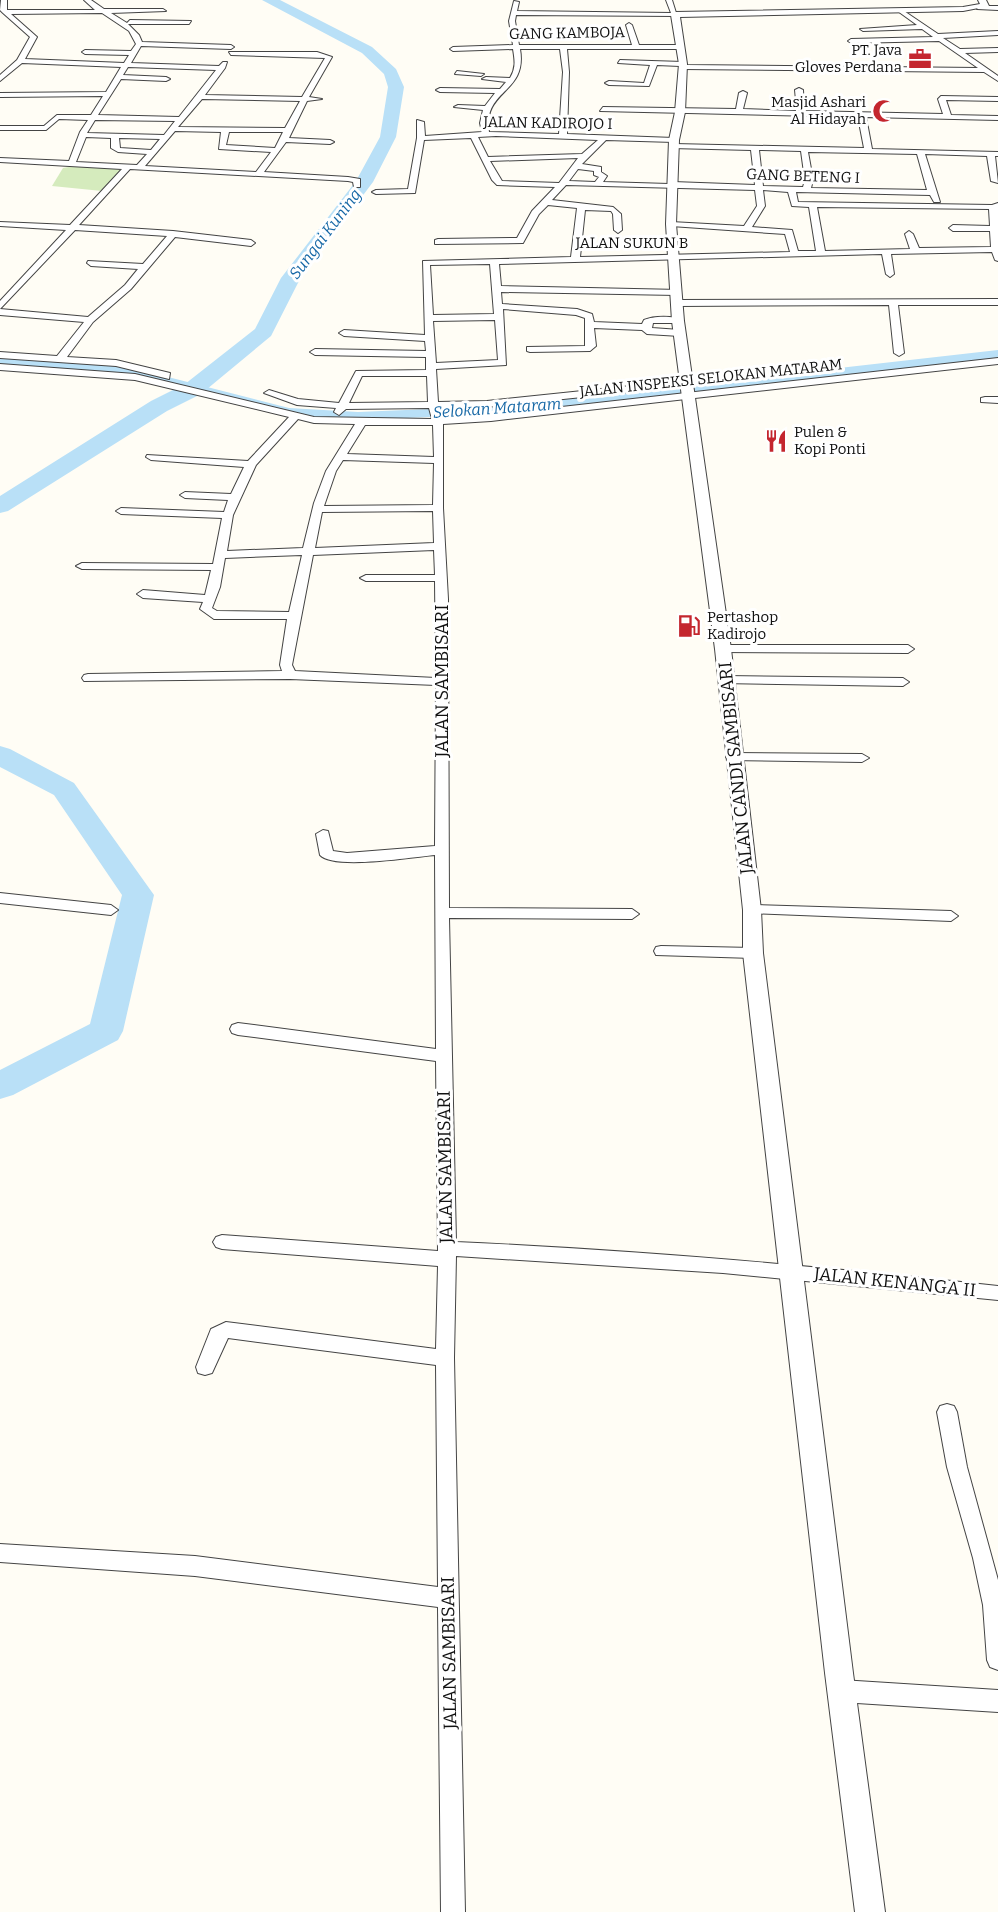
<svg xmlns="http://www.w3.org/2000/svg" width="998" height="1912" font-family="Bitter,serif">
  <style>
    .green { fill: #d5ebbd }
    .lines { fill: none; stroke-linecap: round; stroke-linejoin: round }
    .canal { fill: #b9e0f7; fill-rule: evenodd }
    .river { fill: #b9e0f7; fill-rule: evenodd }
    .minor-casing { stroke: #444; stroke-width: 2 }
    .tertiary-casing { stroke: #444; stroke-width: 2 }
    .minor { fill: #fff; fill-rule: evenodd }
    .tertiary { fill: #fff; fill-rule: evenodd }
    .labels { text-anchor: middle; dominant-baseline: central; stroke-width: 6; stroke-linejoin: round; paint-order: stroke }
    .far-street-label { font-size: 15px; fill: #111; stroke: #fff }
    .far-poi-label { font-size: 15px; fill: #111; stroke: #fff; text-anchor: end }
    .far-water-label { font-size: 16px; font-style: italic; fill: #1768a6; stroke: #fff }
    .street-label { font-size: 18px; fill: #111; stroke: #fff }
  </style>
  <rect width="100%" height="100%" fill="#fffdf5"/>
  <path class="green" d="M80 165 123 167 102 191 52 186 63 168Z"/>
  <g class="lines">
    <path class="canal" d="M998 350V358L502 414 358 420 289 416 125 374 0 366V358L125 366 289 408 358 412 502 406Z"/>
    <g class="river">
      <path d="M262 0H280L372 47 396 69 404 87 396 137 373 182 300 279 271 336 201 394 167 411 8 511 0 513V496L151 401 185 384 255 329 281 278 356 181 380 137 388 87 384 74 362 53Z"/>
      <path d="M0 746 10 749 74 783 154 895 123 1031 118 1040 13 1095 0 1099V1070L90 1024 122 895 54 795 0 767Z"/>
    </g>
    <g class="minor-casing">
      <g id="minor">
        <path d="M1 0H7V10H95L84 0H91L104 9H163L166 11 111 13 127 23 130 20 191 21 189 24H128L139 35 142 42 231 45 234 47 231 49 141 46 131 63 219 66 223 62H227L225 68 205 95 302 97 325 58 231 55 229 52H317L332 57 309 97 322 99 307 101 289 138 330 140 334 142 330 144 286 142 264 172 348 177 360 179V187H354L353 182 348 181 130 169 79 225 173 231 251 240 255 243 251 246 175 237 131 289 93 322 67 357 116 360 170 373 169 379 116 366 0 358V352L57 356 84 322 0 315V309L88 317 125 285 138 269 91 266 87 263 88 261 143 264 167 236 75 230 0 309V301L66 230 0 226V222L70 225 122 169 0 162V158L69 161 80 132 88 120 59 119 46 130H0V126H44L57 115H91L103 96 0 97V93L106 92 121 67 22 63 0 81V75L17 60 30 37 3 13 0 10ZM102 13 129 31 136 44 131 51 85 50 82 52 85 54 129 55 124 63 25 59 37 37 11 14ZM128 67 216 70 179 117 98 115 121 79 166 81 170 79 166 77 123 75ZM202 99 300 101 285 128 178 127ZM95 120 175 121 164 135 87 133ZM175 131 221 132 219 149 271 152 256 172 145 166ZM229 132H283L275 148 226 145ZM86 137 111 138V148L118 152 147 154 137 165 76 162ZM119 138 160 139 151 150 120 148Z"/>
        <path d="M666 0H672L677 16 516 15 515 21 519 45H632L626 25 629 23 632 25 639 45H681L684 47 681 49H567L569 72 567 134 674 138 678 140 674 142 606 140 582 164 601 167V172L607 176 603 182 669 184 673 182 755 185 751 150 671 148 670 146 674 144 864 148 858 117 600 111 603 107 736 109 739 93 743 91 747 93 743 109 797 111 795 90 799 88 803 90 804 111 943 114 938 99 941 96 998 97V101L946 100 951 115 998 116V120L866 117 872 149 998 152V156H995L998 183 991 181 987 156 925 154 940 202H934L930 195 796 192 798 202 992 205 998 203V261L995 260 992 252 891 254 894 274 890 277 886 274 882 254 499 264 501 286 680 290V294L677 295 501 292 502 304 577 309 592 314 594 322 642 324 644 320C653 316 674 315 683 321L681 323H653L652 328 680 330 685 333 680 336 647 334 642 330 594 328 596 346 590 351 530 352 527 351V347L585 346V318L576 315 503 309 506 365 436 369 438 402 487 401 688 380 693 383 688 386 487 407 439 408 442 418 491 415 998 358V364L491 421 443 424V508L448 599 449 908 632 909 639 914 632 919 449 918 456 1242C637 1250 818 1266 998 1286V1300L723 1273 456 1256 454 1358 465 1912H441L438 1607 195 1576 0 1562V1544L195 1556 438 1587 436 1365 228 1338 212 1373 205 1375 198 1373 196 1367 211 1329 226 1322 436 1349 438 1266 222 1249 216 1247 213 1242 216 1237 222 1235 438 1251 436 1061 238 1035 232 1033 230 1029 232 1025 238 1023 436 1049 435 855C413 857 333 870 320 855L316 834 323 830 328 831 333 851 347 853 435 846 436 685 290 679 84 681 82 678 84 675 88 674 282 671 280 665 287 619H214L200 609 203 602 143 598 137 594 143 590 205 595 211 570 82 569 76 566 82 563 213 564 222 518 121 514 116 511 121 508 224 512 228 500 185 498 180 495 185 492 231 494 244 467 151 460 146 457 147 455 248 461 289 417 135 380 0 370V364L135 374 314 417 432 419 429 408 346 409 339 415 334 412 336 408 297 405 264 393 269 390 298 399 339 403 356 371 426 370V357L315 355 310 352 315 349 426 351 425 341 344 336 339 333 344 330 425 335 423 261 571 257 577 208 548 205 539 214 523 243 435 244V240L438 239 517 238 532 211 555 187 497 185 492 180 471 138 424 140 415 193 376 194 372 192 376 190 408 189 417 138V120L424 122 425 136 482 132 480 123 483 110 454 107 458 105 485 106 495 93 440 92 436 90 440 88 500 89 506 82 482 79 486 77 510 78C516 68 515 61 513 49L453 51 450 49 453 47 513 45 509 21 514 1 519 2 517 11 671 13ZM520 49H560L563 72 559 134 489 132C482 89 528 94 520 49ZM496 136 598 140 582 154 488 157 478 137ZM759 150 801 151 805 180 803 187 763 186ZM808 152 917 154 927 190 811 188 813 180ZM578 158 559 183 502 181 490 161ZM578 169 594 171V175L599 177 595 182 569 181ZM566 185 755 190 757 206 744 226 671 222 667 224 671 226 785 234 790 252 580 257 585 210 611 211 613 214 614 230 618 233 622 230 621 214 613 207 552 200ZM763 190 788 192 792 206 809 207 816 251H798L792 230 752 227 765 206ZM817 207 989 209 990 226 953 225 949 228 953 231H990L991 247 919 248 913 234 909 231 905 234 910 249 825 251ZM490 264 494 314 433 315 430 265ZM495 320 498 360 436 363 433 321ZM362 376H427L428 402 349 403ZM298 419 314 423 355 424 326 471 314 503 303 548 227 551 233 515 256 465ZM365 425H433L434 457 347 454ZM343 460 434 463 433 505 324 506 336 471ZM433 511 434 543 315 548 322 512ZM434 550 435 575H366L360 578 366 581H435L436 678 295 671 292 665 313 555ZM302 555 289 612 217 611 212 608 220 587 225 558Z"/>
        <path d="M979 6H998V10L977 9Z"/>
        <path d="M901 9 938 34 998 31V35L943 38 960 49 998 48V52L965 53 998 76V81L984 72 683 69 680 66 657 65 649 86 609 85 605 83 609 81 644 83 650 65 618 63 620 60 683 62 686 65 978 68 939 41 851 43 848 41 851 39 933 37 922 29 863 31 860 29 917 25 899 12Z"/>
        <path d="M457 71 484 74 481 76 455 74Z"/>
        <path d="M998 299V305H898L904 353 899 356 894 353 889 305 677 306 672 303 677 300Z"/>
        <path d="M985 397H998V403L981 402V398Z"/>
        <path d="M723 645H908L914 649 908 653 719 652V646Z"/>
        <path d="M725 676 903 678 909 682 903 686 721 683 719 680 721 677Z"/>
        <path d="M733 753 862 754 869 758 862 762 728 760 726 757 728 754Z"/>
        <path d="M0 893 111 905 118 910 111 915 0 903Z"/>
        <path d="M752 905 951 911 958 916 951 921 747 913 745 910Z"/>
        <path d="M661 946 753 948 760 953 753 958 656 955 654 951 656 947Z"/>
        <path d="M947 1404 954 1406 957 1412 967 1467 998 1580V1670L990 1667 987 1660 983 1605 973 1558 947 1467 937 1412 940 1406Z"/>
        <path d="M841 1680 998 1690V1712L841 1702 833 1699 830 1691 833 1683Z"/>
      </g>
    </g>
    <g class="tertiary-casing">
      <path id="tertiary" d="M978 0H986L989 6 963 11 680 17 687 64 685 112 679 140 676 224 684 321 731 649 761 910 763 953 853 1673 885 1912H855L825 1673 743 953V910L715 649 672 321 666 224 669 140 675 112 679 64 671 15 675 12 963 7 980 4Z"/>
    </g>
    <use href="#minor" class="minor"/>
    <use href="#tertiary" class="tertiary"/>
  </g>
  <defs>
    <g id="office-bare" transform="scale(1.8)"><path d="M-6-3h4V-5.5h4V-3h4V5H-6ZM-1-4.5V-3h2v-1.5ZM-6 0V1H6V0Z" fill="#c4262e" stroke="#fff" stroke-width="2.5" paint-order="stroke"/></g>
    <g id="mosque-bare" transform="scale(1.8)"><path d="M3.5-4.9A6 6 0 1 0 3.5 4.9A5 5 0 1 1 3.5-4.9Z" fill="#c4262e" stroke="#fff" stroke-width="2.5" paint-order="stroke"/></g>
    <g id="restaurant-bare" transform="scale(1.8)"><path d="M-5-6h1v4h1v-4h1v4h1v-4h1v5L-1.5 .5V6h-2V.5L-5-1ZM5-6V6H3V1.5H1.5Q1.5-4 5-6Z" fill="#c4262e" stroke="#fff" stroke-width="2.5" paint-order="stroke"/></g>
    <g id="fuel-bare" transform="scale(1.8)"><path d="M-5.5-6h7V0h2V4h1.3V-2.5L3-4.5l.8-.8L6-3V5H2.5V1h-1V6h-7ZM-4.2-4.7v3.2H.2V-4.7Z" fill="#c4262e" stroke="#fff" stroke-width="2.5" paint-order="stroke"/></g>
  </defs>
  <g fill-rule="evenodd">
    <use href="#office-bare" x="920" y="59"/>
    <use href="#mosque-bare" x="884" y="111"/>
    <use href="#restaurant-bare" x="776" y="441"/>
    <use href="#fuel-bare" x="689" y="626"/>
  </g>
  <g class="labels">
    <g class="far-street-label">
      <text transform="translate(567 33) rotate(-1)">GANG KAMBOJA</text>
      <text transform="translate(548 123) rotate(1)">JALAN KADIROJO I</text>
      <text transform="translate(803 176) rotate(2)">GANG BETENG I</text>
      <text x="632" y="243">JALAN SUKUN B</text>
      <text transform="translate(711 378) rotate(-6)">JALAN INSPEKSI SELOKAN MATARAM</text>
    </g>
    <g class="far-poi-label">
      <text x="902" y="50">PT. Java<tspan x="902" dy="17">Gloves Perdana</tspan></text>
      <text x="866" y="102">Masjid Ashari<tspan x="866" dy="17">Al Hidayah</tspan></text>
      <text x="794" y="432" text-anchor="start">Pulen &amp;<tspan x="794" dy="17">Kopi Ponti</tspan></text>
      <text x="707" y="617" text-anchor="start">Pertashop<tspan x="707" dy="17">Kadirojo</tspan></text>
    </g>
    <g class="far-water-label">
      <text transform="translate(325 234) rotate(-53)">Sungai Kuning</text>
      <text transform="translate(497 408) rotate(-4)">Selokan Mataram</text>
    </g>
    <g class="street-label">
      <text transform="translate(442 681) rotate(-90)">JALAN SAMBISARI</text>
      <text transform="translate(736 768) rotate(-96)">JALAN CANDI SAMBISARI</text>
      <text transform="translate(445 1167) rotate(-91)">JALAN SAMBISARI</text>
      <text transform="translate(895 1282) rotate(6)">JALAN KENANGA II</text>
      <text transform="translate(449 1653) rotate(-91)">JALAN SAMBISARI</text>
    </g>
  </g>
</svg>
